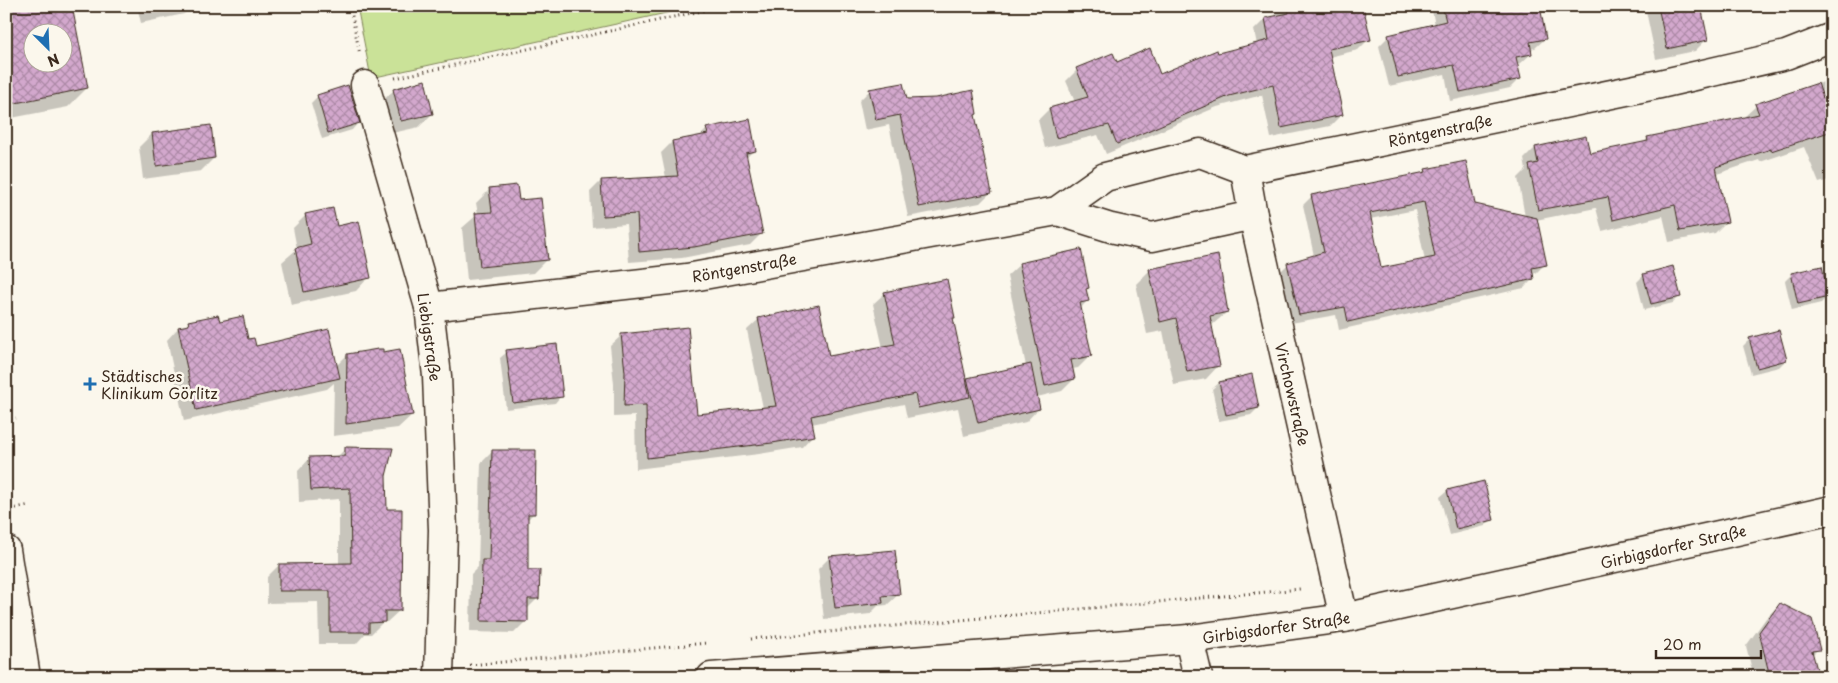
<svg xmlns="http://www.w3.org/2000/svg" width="1838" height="683" font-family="'Playpen Sans',sans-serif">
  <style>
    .garden { fill: #cae298; stroke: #82865b }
    .shadow { fill: #0003; fill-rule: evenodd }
    .building { fill: url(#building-cross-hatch); stroke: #3b2a1e; fill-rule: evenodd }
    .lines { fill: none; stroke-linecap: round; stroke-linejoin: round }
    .minor-casing { stroke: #3b2a1e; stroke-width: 31 }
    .path { stroke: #3b2a1e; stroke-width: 3; stroke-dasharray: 1 4; stroke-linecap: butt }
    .minor { stroke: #fbf7ec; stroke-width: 28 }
    .poi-dot { fill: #1f6fb2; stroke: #fbf7ec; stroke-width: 2 }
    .labels { text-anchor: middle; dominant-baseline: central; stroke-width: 5; stroke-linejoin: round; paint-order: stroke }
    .street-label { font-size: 15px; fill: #3b2a1e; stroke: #fbf7ec }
    .poi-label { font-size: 15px; fill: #3b2a1e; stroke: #fbf7ec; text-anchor: start }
  </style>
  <defs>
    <pattern id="building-cross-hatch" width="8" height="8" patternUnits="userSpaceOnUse" patternTransform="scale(1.25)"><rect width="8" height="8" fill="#d3a8cd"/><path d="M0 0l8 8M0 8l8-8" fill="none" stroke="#ac89a6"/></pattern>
  </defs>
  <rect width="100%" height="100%" fill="#fbf7ec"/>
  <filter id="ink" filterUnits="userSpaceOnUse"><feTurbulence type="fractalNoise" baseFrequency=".02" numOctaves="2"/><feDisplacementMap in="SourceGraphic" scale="10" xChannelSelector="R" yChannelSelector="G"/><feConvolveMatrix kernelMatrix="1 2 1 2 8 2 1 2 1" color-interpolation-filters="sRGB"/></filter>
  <g filter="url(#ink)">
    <path class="garden" d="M357 6H698L371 78Z"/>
    <g class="shadow">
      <path d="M6 6H71L87 88 68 107 6 119ZM32 32H62V62H32Z"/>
      <path d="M137 6H192L184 14 141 23Z"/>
      <path d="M1275 6H1362L1369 39 1358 50 1329 57 1341 115 1330 126 1271 138 1262 95 1217 107 1106 154 1098 135 1045 148 1038 120 1049 109 1075 102 1066 81 1077 70 1116 64 1160 76 1217 55 1257 45 1254 30 1265 19 1277 17Z"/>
      <path d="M1431 6H1473L1545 39 1535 48 1530 49 1531 54 1521 63 1517 64 1519 79 1510 88 1450 101 1445 74 1389 86 1379 46 1389 36 1435 25Z"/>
      <path d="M1645 6H1699L1706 40 1695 51 1656 59Z"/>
      <path d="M1832 79V179L1819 183 1804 147 1760 162 1759 160 1717 174 1727 221 1715 233 1669 242 1663 216 1602 231 1596 208 1536 220 1545 264 1536 273 1532 274 1533 279 1524 288 1339 330 1336 315 1291 323 1279 273 1288 264 1314 256 1303 205 1312 196 1421 175 1425 171 1465 162 1474 205 1525 217 1518 178 1526 170 1524 159 1535 148 1589 155 1643 143 1647 139 1744 117 1756 106ZM1415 210 1425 261 1380 269 1370 219Z"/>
      <path d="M394 90 432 114 419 127 388 134 380 103Z"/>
      <path d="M870 90 974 115 991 192 980 203 908 217 889 125 865 130 859 101Z"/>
      <path d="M318 96 358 123 352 130 322 139 311 103Z"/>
      <path d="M707 129 754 150 746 158 761 234 750 245 682 258 629 262 626 224 592 227 590 192 601 181 666 178 661 153 672 142 699 137Z"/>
      <path d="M152 134 214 158 201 171 143 179 139 147Z"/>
      <path d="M490 189 518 202 546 260 533 273 467 280 462 228 478 214 476 203Z"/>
      <path d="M306 215 336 227 369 277 356 291 291 305 282 262 297 249 293 228Z"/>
      <path d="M1020 264 1088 288 1085 290 1087 301 1080 309 1090 356 1078 368 1072 369 1074 379 1062 391 1037 397 1039 408 1026 422 964 436 958 408 907 418 904 404 812 424 813 435 802 447 759 454 636 469 635 416 614 417V384L610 346 622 335 696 416 763 408 747 330 759 319 828 358 883 348 873 304 885 293 954 318 952 320 965 382 968 379 1026 366 1007 276Z"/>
      <path d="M1150 270 1227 312 1211 326 1219 365 1206 379 1174 385 1163 331 1147 334 1136 284Z"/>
      <path d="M1792 274 1827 297 1821 303 1792 310 1785 281Z"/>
      <path d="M1644 275 1680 296 1673 303 1644 310 1637 282Z"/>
      <path d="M189 322 219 323 255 347 336 366 347 355 412 415 398 428 333 436 334 383 327 389 184 421 167 340 178 328 184 327Z"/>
      <path d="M1749 340 1786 360 1779 367 1751 374 1743 346Z"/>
      <path d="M507 352 561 396 555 403 506 409 500 358Z"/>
      <path d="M1219 383 1258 408 1251 415 1219 421 1212 389Z"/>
      <path d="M346 448 385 476V511L400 610 387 622H383L371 634H365L356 644H319L318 602 267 603V577L279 565 339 564V499L299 502 298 471 310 458 337 457Z"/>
      <path d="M493 451 534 513 527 520V571L538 598 526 610V621L514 633 470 632 471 574 478 567 481 463Z"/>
      <path d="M1483 482 1492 519 1485 526 1450 535 1440 497 1447 491Z"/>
      <path d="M829 558 899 594 887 605 878 606 870 614 824 619 818 569Z"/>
      <path d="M1780 604 1818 649 1812 655 1818 677H1750L1753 674 1746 646 1766 618Z"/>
    </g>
    <g class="building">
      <path d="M6 6H72L88 88 6 105ZM32 32H62V62H32Z"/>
      <path d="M1288 6H1363L1371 40 1329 49 1343 115 1281 128 1273 85 1229 96 1117 144 1109 125 1056 138 1049 108 1088 97 1076 68 1113 53 1117 62 1150 48 1160 74 1217 50 1218 53 1269 40 1265 18 1289 13Z"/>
      <path d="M1442 6H1540L1546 39 1530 42 1532 54 1516 57 1521 79 1460 92 1454 65 1398 77 1388 35 1446 21Z"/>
      <path d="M1658 6H1701L1708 40 1667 49Z"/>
      <path d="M425 80 433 114 401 121 393 89Z"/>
      <path d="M903 83 907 99 936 98 973 90 977 114 975 115 992 193 919 207 900 115 876 120 869 89Z"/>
      <path d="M1818 83 1823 98 1832 101V131L1771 151V149L1716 167 1728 222 1680 231 1675 205 1613 220 1608 197 1538 210 1529 165 1538 163 1535 147 1586 136 1590 153 1648 141 1647 137 1759 114 1755 104Z"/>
      <path d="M348 85 360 123 328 133 317 95Z"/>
      <path d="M750 119 756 151 746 153 763 234 694 247 639 252 637 214 603 216 601 180 678 176 672 141 708 134 706 128Z"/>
      <path d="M211 125 215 158 156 166 152 133Z"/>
      <path d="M1466 161 1475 204 1537 218 1547 265 1532 268 1534 279 1348 322 1345 307 1299 315 1287 263 1324 252 1311 195 1426 172 1425 169ZM1424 202 1435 257 1381 268 1370 213Z"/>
      <path d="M517 185 519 200 541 198 548 260 480 267 475 213 492 212 489 188Z"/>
      <path d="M333 208 337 226 359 221 371 278 304 292 295 248 311 244 305 214Z"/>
      <path d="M1081 249 1089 288 1086 289 1089 301 1080 303 1092 356 1071 360 1075 379 1045 386 1019 263Z"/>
      <path d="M1218 255 1228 312 1210 316 1220 366 1187 372 1176 318 1160 322 1149 269Z"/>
      <path d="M1673 266 1681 297 1651 304 1643 274Z"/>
      <path d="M1822 266 1829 297 1798 304 1791 273Z"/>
      <path d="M947 279 955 318H953L970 397 918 408 915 394 811 416 815 436 772 443 647 458 646 405 624 406 625 372 621 334 688 327 697 414 776 406 758 318 819 305 829 356 895 344 884 292Z"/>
      <path d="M218 315 220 321 243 316 248 339 254 338 256 346 329 329 340 378 196 410 178 327 189 325 188 321Z"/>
      <path d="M1779 330 1787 360 1757 368 1749 338Z"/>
      <path d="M557 344 563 397 513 403 506 350Z"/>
      <path d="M378 349H383V352L400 349 413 415 346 424 347 354Z"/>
      <path d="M1031 364 1040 409 978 423 967 378Z"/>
      <path d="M1252 374 1259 408 1226 415 1219 382Z"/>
      <path d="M345 447 393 448 386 476 387 509H402L401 611H385V622L369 623V632H330V591H279V564L351 563 350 488 311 490 309 457 345 456Z"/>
      <path d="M492 450H536L535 514H528V570H540L539 599H528V622L481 621 482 560H489Z"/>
      <path d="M1484 481 1494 520 1456 529 1447 490Z"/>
      <path d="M895 550 900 594 882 596 883 603 835 608 829 556Z"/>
      <path d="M1780 603 1812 619 1820 650 1812 651 1819 677H1770L1759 632Z"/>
    </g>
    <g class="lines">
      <g class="minor-casing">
        <g id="minor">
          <path d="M365 85 429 307 437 376 443 530 439 677"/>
          <path d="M1245 170 1253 215 1344 618"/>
          <path d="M1057 211 1111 228 1152 237 1253 215"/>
          <path d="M429 307 687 278 1057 211 1105 177 1200 153 1245 170 1660 84 1786 55 1832 37"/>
          <path d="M6 550 26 677"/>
          <path d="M1189 639 1198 677"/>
          <path d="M711 677 1189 639 1344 618 1832 510"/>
        </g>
      </g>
      <g class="path">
        <path d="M350 6 360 55"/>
        <path d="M395 78 724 6"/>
        <path d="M6 420 16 418"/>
        <path d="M6 510 30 505"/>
        <path d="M751 639 1300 589"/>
        <path d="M470 665 707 643"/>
      </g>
      <use href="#minor" class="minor"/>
    </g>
  </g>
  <path class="poi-dot" d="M87.5 376.5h5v5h5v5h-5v5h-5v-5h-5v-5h5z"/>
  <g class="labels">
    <g class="street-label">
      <text transform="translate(1440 130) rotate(-12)">Röntgenstraße</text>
      <text transform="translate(744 267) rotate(-10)">Röntgenstraße</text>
      <text transform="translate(430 337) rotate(82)">Liebigstraße</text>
      <text transform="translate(1293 394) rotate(77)">Virchowstraße</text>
      <text transform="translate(1673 546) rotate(-13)">Girbigsdorfer Straße</text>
      <text transform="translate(1276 627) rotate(-8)">Girbigsdorfer Straße</text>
    </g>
    <g class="poi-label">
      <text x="101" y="375">Städtisches<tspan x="101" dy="17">Klinikum Görlitz</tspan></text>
    </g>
  </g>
  <rect width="1838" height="683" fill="none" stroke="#fbf7ec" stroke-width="25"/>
  <rect x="12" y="12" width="1813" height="658" fill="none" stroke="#3b2a1e" stroke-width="2" filter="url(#ink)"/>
  <g transform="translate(48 48) rotate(156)"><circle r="24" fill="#fbf7ec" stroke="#aea59a"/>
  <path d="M0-4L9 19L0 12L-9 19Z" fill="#1f6fb2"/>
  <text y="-8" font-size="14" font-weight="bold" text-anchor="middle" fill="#3b2a1e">N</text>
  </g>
  <path d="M1656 650v8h105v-8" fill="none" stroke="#3b2a1e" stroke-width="2.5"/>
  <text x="1663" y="650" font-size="15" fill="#3b2a1e" stroke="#fbf7ec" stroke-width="4" paint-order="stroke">20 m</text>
</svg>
